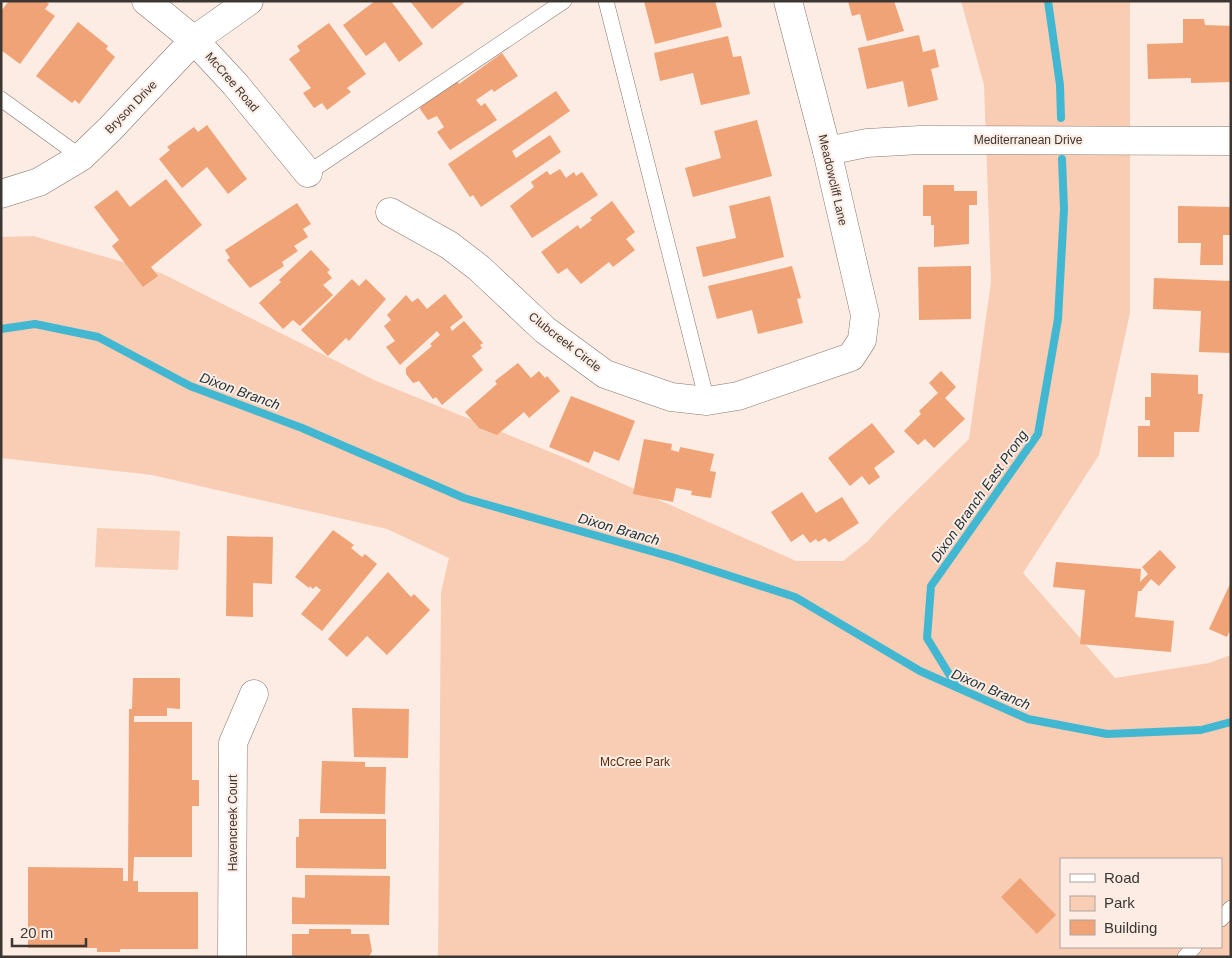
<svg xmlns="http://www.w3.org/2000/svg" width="1232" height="958" font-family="Arial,sans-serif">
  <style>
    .green { fill: #f8cdb4; fill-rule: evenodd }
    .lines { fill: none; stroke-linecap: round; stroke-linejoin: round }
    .stream { stroke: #42b7d1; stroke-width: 8 }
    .building { fill: #efa376 }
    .service-casing { stroke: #867870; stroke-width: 16 }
    .minor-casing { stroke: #867870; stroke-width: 29 }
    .service { stroke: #fff; stroke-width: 15 }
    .minor { stroke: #fff; stroke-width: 28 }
    .labels { text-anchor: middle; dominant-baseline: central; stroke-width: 4; stroke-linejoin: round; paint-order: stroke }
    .street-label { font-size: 12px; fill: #3d3734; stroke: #fcece3 }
    .park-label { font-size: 12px; fill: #5d2d0b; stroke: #fcece3 }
    .water-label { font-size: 14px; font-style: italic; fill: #1d3136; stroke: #fcece3 }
  </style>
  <rect width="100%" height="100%" fill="#fcece3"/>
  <g class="green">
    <path d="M961 1H1130V313L1099 455 1023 573 1115 678 1209 663 1231 655V957H438L441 592 449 558 387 529 152 475 1 458V237L33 236 161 273 374 380 565 458 796 561H843L868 541 887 520 969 439 991 282 984 85ZM1061 859H1221V947H1061Z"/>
    <path d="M97 528 180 531 178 570 95 567Z"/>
  </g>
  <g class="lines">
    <g class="stream">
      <path d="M1048 1 1060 85 1061 118"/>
      <path d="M1 329 35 324 98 337 190 386 302 428 464 498 675 558 795 597 920 671 1028 719 1107 734 1201 730 1231 722"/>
      <path d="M957 687 927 638 931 586 1038 434 1058 319 1064 209 1062 159"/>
    </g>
  </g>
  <g class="building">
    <path d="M9 1H45L49 4 45 9 55 16 20 64 1 50V11Z"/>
    <path d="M375 1H391L423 44 399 62 385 42 366 56 343 25Z"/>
    <path d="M410 1H466L432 29Z"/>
    <path d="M644 1H715L722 27 655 44Z"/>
    <path d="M848 1H894L904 31 867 41 860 14 852 16Z"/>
    <path d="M1183 19H1204L1205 25 1231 26V82L1191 83V78L1148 79 1147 44 1183 43Z"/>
    <path d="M78 22 108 46 106 49 115 57 79 104 75 100 72 103 36 76Z"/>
    <path d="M329 23 366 74 347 88 351 92 327 110 322 103 314 108 303 93 311 88 289 59 300 51 297 46Z"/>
    <path d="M919 35 923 52 935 49 939 67 931 69 938 100 908 107 903 81 867 89 858 48Z"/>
    <path d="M728 36 733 57 741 56 750 94 701 105 693 73 660 81 654 53Z"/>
    <path d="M502 53 518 76 494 92 492 89 476 100 481 106 485 103 497 120 450 150 437 132 444 127 437 116 428 120 420 109 421 106 457 80 459 84Z"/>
    <path d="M556 91 570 111 512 151 516 158 550 135 561 152 481 207 473 195 470 197 448 164Z"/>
    <path d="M757 120 772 176 693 197 685 168 721 158 714 131Z"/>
    <path d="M207 125 247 179 228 194 207 167 182 188 159 159 170 150 167 147 194 127 198 132Z"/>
    <path d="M560 169 566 178 574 172 576 176 582 172 598 195 532 238 510 206 534 187 531 182 547 171 550 175Z"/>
    <path d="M166 179 202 225 151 267 158 276 143 287 112 246 119 240 94 207 117 190 130 207Z"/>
    <path d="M923 185H954V191H977V205H969V244L934 247V225H931V216H923Z"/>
    <path d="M770 196 784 257 703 277 696 247 736 238 729 206Z"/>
    <path d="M612 201 635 232 626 239 635 250 613 267 609 262 581 284 567 268 558 274 541 252 578 225 580 229 592 220 590 218Z"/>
    <path d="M297 203 311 224 303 229 308 237 294 246 298 251 282 262 284 266 250 288 227 260 230 258 225 250Z"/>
    <path d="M1178 206 1231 207V235H1223V265H1200L1201 243H1178Z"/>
    <path d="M311 250 330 270 327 272 332 278 323 285 333 295 300 326 293 320 283 329 259 303 281 282 279 280Z"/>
    <path d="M792 266 801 298 797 299 803 323 758 334 752 310 717 319 708 286Z"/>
    <path d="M971 266V319L919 320 918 267Z"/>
    <path d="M1154 278 1231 281V353L1199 352 1201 311 1153 309Z"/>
    <path d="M352 279 359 286 366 279 386 299 349 341 346 338 328 356 301 330Z"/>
    <path d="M445 294 463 317 450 327 452 331 464 321 483 343 480 345 482 348 472 356 483 370 442 405 436 397 433 399 419 381 413 383 406 374V368L432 346 430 344 440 335 437 331 400 365 386 347 395 341 384 326 391 320 387 315 406 295 412 302 418 298 427 309Z"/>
    <path d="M518 363 531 378 539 371 545 378 547 376 560 391 529 418 524 412 497 435 479 428 465 412 497 384 495 381Z"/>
    <path d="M941 371 956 387 945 398 965 419 934 448 925 439 918 445 904 431 921 414 919 411 938 393 929 383Z"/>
    <path d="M1151 373 1198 375V394H1203L1199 432H1174V457H1138V426H1150V420H1145V397H1151Z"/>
    <path d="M571 396 635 421 619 461 594 451 589 463 549 447Z"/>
    <path d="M872 423 895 452 874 468 880 477 869 485 862 476 850 486 828 458Z"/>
    <path d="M644 439 672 444 671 450 679 452 680 447 714 454 710 471 716 472 711 498 691 495 692 491 676 488 673 502 633 494Z"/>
    <path d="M802 492 816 513 842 497 859 523 829 542 825 538 818 542 816 539 810 543 803 534 791 542 771 512Z"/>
    <path d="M333 530 354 545 351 548 362 557 365 554 377 564 322 631 301 614 321 590 316 586 313 589 310 586 309 588 295 577Z"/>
    <path d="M227 536 273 537 272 584 253 583V617L226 616Z"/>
    <path d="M1160 550 1176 567 1159 586 1151 579 1141 591H1138L1135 617 1174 621 1171 652 1080 644 1085 590 1053 587 1056 562 1141 569 1140 582 1148 574 1142 567Z"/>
    <path d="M388 572 411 597 414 594 430 610 387 655 367 636 347 657 328 639Z"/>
    <path d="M1231 582V628L1227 637 1209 629Z"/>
    <path d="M133 678H180V709L167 708V716H134V722H192V780H199V806H192V857H134L133 881H138V892H198V949H120V952H97V948H28V867L123 868V881H128L129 709H132Z"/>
    <path d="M352 708 409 709 408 758 354 757Z"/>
    <path d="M322 761 365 762V767H386L385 814 320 813Z"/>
    <path d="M299 819H386V869L296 868V837H299Z"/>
    <path d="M305 875 390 876 389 925 292 924V897L305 898Z"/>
    <path d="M1020 878 1056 915 1037 934 1001 897Z"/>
    <path d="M309 929H351V934H369L372 951 369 957H292V934H309Z"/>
  </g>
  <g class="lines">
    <g class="service-casing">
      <g id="service">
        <path d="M606 1 707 401"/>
        <path d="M1 99 81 157"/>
        <path d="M308 173 564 1"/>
        <path d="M1221 919 1231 908"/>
        <path d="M1185 957 1194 947"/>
      </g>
    </g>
    <g class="minor-casing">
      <g id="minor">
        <path d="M146 1 194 40 235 84 308 173"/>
        <path d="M827 151 867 143 920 140 1231 141"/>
        <path d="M1 194 39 182 81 157 110 129 194 40 249 1"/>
        <path d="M390 212 449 245 479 268 545 330 605 374 671 397 707 401 738 396 851 357 862 340 865 315 827 151 788 1"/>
        <path d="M232 957 233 743 254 694"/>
      </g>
    </g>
    <use href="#service" class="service"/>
    <use href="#minor" class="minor"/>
  </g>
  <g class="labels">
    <g class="street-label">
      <text transform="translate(232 82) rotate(49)">McCree Road</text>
      <text transform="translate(131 107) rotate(-46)">Bryson Drive</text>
      <text x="1028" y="140">Mediterranean Drive</text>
      <text transform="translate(833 180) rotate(77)">Meadowcliff Lane</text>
      <text transform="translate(565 342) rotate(38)">Clubcreek Circle</text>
      <text transform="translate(233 823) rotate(-90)">Havencreek Court</text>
    </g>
    <g class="park-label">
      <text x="635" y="762">McCree Park</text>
    </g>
    <g class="water-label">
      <text transform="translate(240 391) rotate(20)">Dixon Branch</text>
      <text transform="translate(979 496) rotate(-55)">Dixon Branch East Prong</text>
      <text transform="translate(619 529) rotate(16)">Dixon Branch</text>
      <text transform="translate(991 689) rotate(23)">Dixon Branch</text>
    </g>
  </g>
  <rect width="1232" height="958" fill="none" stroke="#3d3734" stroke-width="5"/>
  <rect x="1060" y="858" width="162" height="90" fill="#fcece3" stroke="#b0a49d"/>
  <rect x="1070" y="874" width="25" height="8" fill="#ffffff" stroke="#b0a49d"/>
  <text x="1104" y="883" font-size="15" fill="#3d3734">Road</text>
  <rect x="1070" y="896" width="25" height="15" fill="#f8cdb4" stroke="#b0a49d"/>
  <text x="1104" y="908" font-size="15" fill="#3d3734">Park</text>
  <rect x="1070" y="920" width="25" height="15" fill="#efa376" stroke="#b0a49d"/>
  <text x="1104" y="933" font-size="15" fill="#3d3734">Building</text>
  <path d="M12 938v8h74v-8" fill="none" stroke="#3d3734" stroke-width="2.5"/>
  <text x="20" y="938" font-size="15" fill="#3d3734" stroke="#fcece3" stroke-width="4" paint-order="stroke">20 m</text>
</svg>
